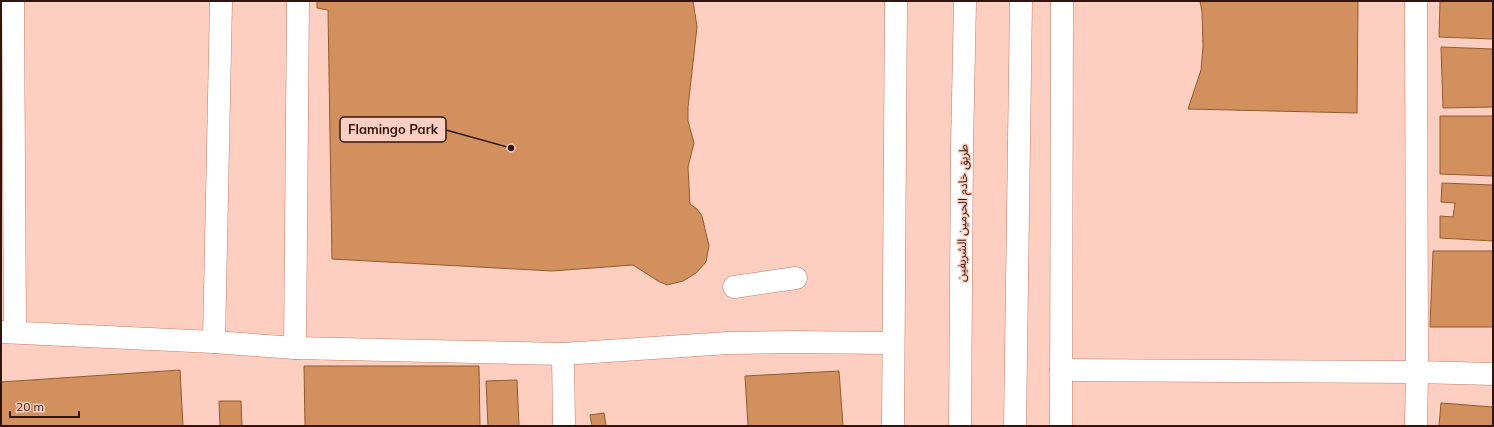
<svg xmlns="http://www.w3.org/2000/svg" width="1494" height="427" font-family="Mulish,'Noto Sans Arabic',sans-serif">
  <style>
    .building { fill: #d1905e; stroke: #935b2d }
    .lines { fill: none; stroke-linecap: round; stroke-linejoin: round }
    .minor-casing { stroke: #c37b66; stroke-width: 23 }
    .major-casing { stroke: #c37b66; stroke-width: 23 }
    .highway-casing { stroke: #c37b66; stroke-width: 23 }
    .minor { stroke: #fff; stroke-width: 22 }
    .major { stroke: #fff; stroke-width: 22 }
    .highway { stroke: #fff; stroke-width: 22 }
    .labels { text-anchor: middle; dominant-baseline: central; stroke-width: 3; stroke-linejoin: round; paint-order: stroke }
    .street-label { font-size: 12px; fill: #31150d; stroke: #fecfc1 }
    .leader { fill: none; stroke: #31150d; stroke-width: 1.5 }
    .callout-dot { fill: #31150d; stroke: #fecfc1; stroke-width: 1.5 }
    .callout { fill: #fecfc1; stroke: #31150d; stroke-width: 1.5 }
    .callout-label { font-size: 13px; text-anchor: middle; font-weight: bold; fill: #31150d }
  </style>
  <rect width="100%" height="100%" fill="#fecfc1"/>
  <g class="building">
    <path d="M317 1H693L697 27 688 107V121L694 143 688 167 690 204 697 209 702 216 709 246 706 262 696 273 683 281 667 285 658 281 633 265 552 271 332 259 328 10 317 8Z"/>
    <path d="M1200 1H1358L1357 113 1188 109 1201 70 1203 46 1202 12Z"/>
    <path d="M1440 1H1493V39L1439 37Z"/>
    <path d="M1441 47 1493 49V107L1443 108Z"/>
    <path d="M1440 116H1493V176L1440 174Z"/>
    <path d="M1442 183 1493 185V241L1440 238V216L1453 217 1455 203 1441 202Z"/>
    <path d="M1433 251H1493V327H1430Z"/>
    <path d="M304 366H479L480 426H305Z"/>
    <path d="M180 370 183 426H1V382Z"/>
    <path d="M839 371 843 426H748L745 376Z"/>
    <path d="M517 380 519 426H488L486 381Z"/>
    <path d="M219 401H241L242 426H220Z"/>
    <path d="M1441 403 1493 407V426H1439Z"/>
    <path d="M604 413 606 426H592L590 415Z"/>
  </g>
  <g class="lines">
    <g class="minor-casing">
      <g id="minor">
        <path d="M13 1 15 332"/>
        <path d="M734 287 796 278"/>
        <path d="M1 332 214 342 295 348 563 354 728 343 791 342 893 343"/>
        <path d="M214 342 221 1"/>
        <path d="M295 348 298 1"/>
        <path d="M563 354 564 426"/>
        <path d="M1061 370 1417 372 1493 374"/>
        <path d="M1416 426 1417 372 1416 1"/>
      </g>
    </g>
    <g class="major-casing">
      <g id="major">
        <path d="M893 426 896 1"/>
        <path d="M1061 426 1062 1"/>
      </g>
    </g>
    <g class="highway-casing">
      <g id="highway">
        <path d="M960 426 962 147 965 1"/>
        <path d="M1015 426 1021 1"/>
      </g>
    </g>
    <use href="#minor" class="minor"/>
    <use href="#major" class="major"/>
    <use href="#highway" class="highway"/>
  </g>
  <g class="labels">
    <g class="street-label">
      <text transform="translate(962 213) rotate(-89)">طريق خادم الحرمين الشريفين</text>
    </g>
  </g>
  <path class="leader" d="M511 148L446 130"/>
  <circle class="callout-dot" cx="511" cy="148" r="4"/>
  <rect class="callout" x="340" y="117" width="106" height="25" rx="4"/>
  <g class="callout-label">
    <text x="393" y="134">Flamingo Park</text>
  </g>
  <rect width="1494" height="427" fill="none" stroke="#31150d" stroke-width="4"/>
  <path d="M10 411v6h69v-6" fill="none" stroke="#31150d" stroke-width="2"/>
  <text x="16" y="411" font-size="12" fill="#31150d" stroke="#fecfc1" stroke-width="3" paint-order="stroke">20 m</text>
</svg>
